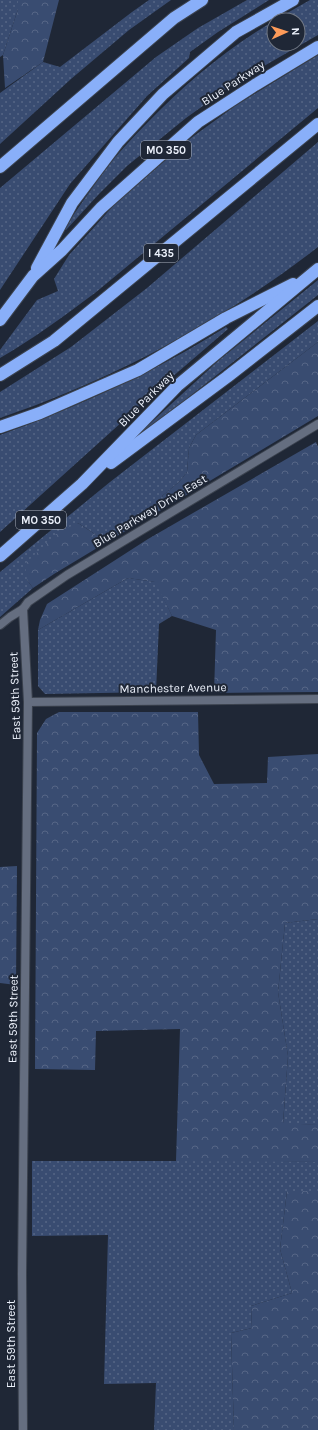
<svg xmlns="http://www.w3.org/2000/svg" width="318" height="1430" font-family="Karla,sans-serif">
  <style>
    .grass { fill: url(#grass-dots) }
    .forest { fill: url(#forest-crowns) }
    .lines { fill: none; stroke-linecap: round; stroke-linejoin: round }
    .street-casing { stroke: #3b424e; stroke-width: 10 }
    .highway-casing { stroke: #3b424e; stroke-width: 14 }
    .street { stroke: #656e80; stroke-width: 8 }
    .highway { stroke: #89aff9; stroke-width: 12 }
    .labels { text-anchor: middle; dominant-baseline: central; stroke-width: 4; stroke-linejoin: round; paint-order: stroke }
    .shield { fill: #1f2736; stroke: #aeb4c0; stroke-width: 1 }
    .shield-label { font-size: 11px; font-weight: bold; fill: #ecf1fb }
    .street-label { font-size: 12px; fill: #ecf1fb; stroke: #1f2736 }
  </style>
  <defs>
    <pattern id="grass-dots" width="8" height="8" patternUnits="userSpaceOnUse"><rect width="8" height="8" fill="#394c71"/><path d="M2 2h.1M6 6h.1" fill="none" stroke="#566686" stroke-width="1.8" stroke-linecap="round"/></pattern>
    <pattern id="forest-crowns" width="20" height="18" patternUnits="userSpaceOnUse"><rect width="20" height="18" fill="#394c71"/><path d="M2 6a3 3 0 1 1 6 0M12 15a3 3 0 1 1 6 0" fill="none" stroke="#566686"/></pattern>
  </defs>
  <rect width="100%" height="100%" fill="#1f2736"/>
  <g class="grass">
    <path d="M0 0H18V9L3 55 0 57Z"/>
    <path d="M149 0H171L129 30 71 79 0 144V93L43 62 60 67 132 12Z"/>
    <path d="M247 0H269L218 32 190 52 189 58 147 96 70 184 0 290V188L156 57 198 28Z"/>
    <path d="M310 0H318V35L238 81 186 118 127 166 99 194 66 230 64 229C76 211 89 192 102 174 116 155 132 138 148 122 186 83 227 48 274 21V44H298V20H275Z"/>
    <path d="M318 55V108L95 293C64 316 33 339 0 358V350L37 300 58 291 54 279 69 255 114 205 191 138 235 106Z"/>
    <path d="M318 142V247C223 321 114 379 0 418V392L71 347 147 288Z"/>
    <path d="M318 280V295L132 442 131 441 218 361Z"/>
    <path d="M318 321V342L196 435 189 448 187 472 179 482 162 496 168 506 107 542 78 523 27 580 33 588 0 617V572L110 482Z"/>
    <path d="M226 327 228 329 164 384 0 532V435C79 406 155 372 226 327Z"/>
    <path d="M128 578 156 582 172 616 159 624 156 692 45 694 38 686V630Z"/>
    <path d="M318 919V1125L283 1124 288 1056 278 992 285 923Z"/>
    <path d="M32 1161H281L318 1162V1191H287L280 1249 292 1293 251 1306 252 1328 231 1333 234 1430H154L156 1383 104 1384 108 1235 32 1236Z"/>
  </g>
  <g class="forest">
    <path d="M18 0H59L43 62 5 88 3 55 18 9Z"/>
    <path d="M318 342V416L168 506 162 496 179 482 187 472 189 448 196 435Z"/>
    <path d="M316 442 318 447V692L214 693 216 630 172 616 155 582 128 578 38 630 40 620 47 604 148 539Z"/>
    <path d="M78 523 107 542 54 574 33 588 27 580 25 564 57 533Z"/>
    <path d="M59 712H198L199 755 214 784 267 783 268 757 318 754V919L285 923 278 992 288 1056 283 1123 318 1125V1162L176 1161 180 1029 96 1031 95 1070 35 1069 37 733 46 719Z"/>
    <path d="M17 866 16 985 0 983V867Z"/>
    <path d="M287 1191H318V1430H234L231 1333 252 1328 251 1306 292 1293 280 1249Z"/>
  </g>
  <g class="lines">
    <g class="street-casing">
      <g id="street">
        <path d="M0 625 10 617 23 609 28 602 67 575 318 424"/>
        <path d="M28 702 318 699"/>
        <path d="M23 1430 22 1274 28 702 23 609"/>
      </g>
    </g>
    <g class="highway-casing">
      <g id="highway">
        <path d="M0 167 174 18 202 0"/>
        <path d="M37 268 72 203 118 142 163 94 236 32 293 0"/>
        <path d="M0 320 33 276 62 250 101 208 198 122 255 85 318 47"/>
        <path d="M0 375 54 341 318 124"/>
        <path d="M0 427 40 413 138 370 226 318 293 284"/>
        <path d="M111 463 227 377 318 306"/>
        <path d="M0 556 82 484 177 386 318 269"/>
      </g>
    </g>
    <use href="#street" class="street"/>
    <use href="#highway" class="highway"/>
  </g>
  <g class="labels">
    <g class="shield">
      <rect x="141" y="141" width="50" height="18" rx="3"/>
      <rect x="144" y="244" width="34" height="18" rx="3"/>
      <rect x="16" y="511" width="50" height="18" rx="3"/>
    </g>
    <g class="shield-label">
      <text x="166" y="150">MO 350</text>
      <text x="161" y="253">I 435</text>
      <text x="41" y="520">MO 350</text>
    </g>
    <g class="street-label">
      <text transform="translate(233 83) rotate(-33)">Blue Parkway</text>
      <text transform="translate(146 399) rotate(-45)">Blue Parkway</text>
      <text transform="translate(150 511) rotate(-31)">Blue Parkway Drive East</text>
      <text transform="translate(173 688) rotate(-1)">Manchester Avenue</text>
      <text transform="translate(15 696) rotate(-92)">East 59th Street</text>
      <text transform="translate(13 1019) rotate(-89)">East 59th Street</text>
      <text transform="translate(11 1344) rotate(-90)">East 59th Street</text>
    </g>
  </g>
  <g transform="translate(286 32) rotate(87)"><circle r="19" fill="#1f2736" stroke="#717885"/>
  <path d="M0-3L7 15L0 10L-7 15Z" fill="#fe9b59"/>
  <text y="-6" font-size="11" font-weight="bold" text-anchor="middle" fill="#ecf1fb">N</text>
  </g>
</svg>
